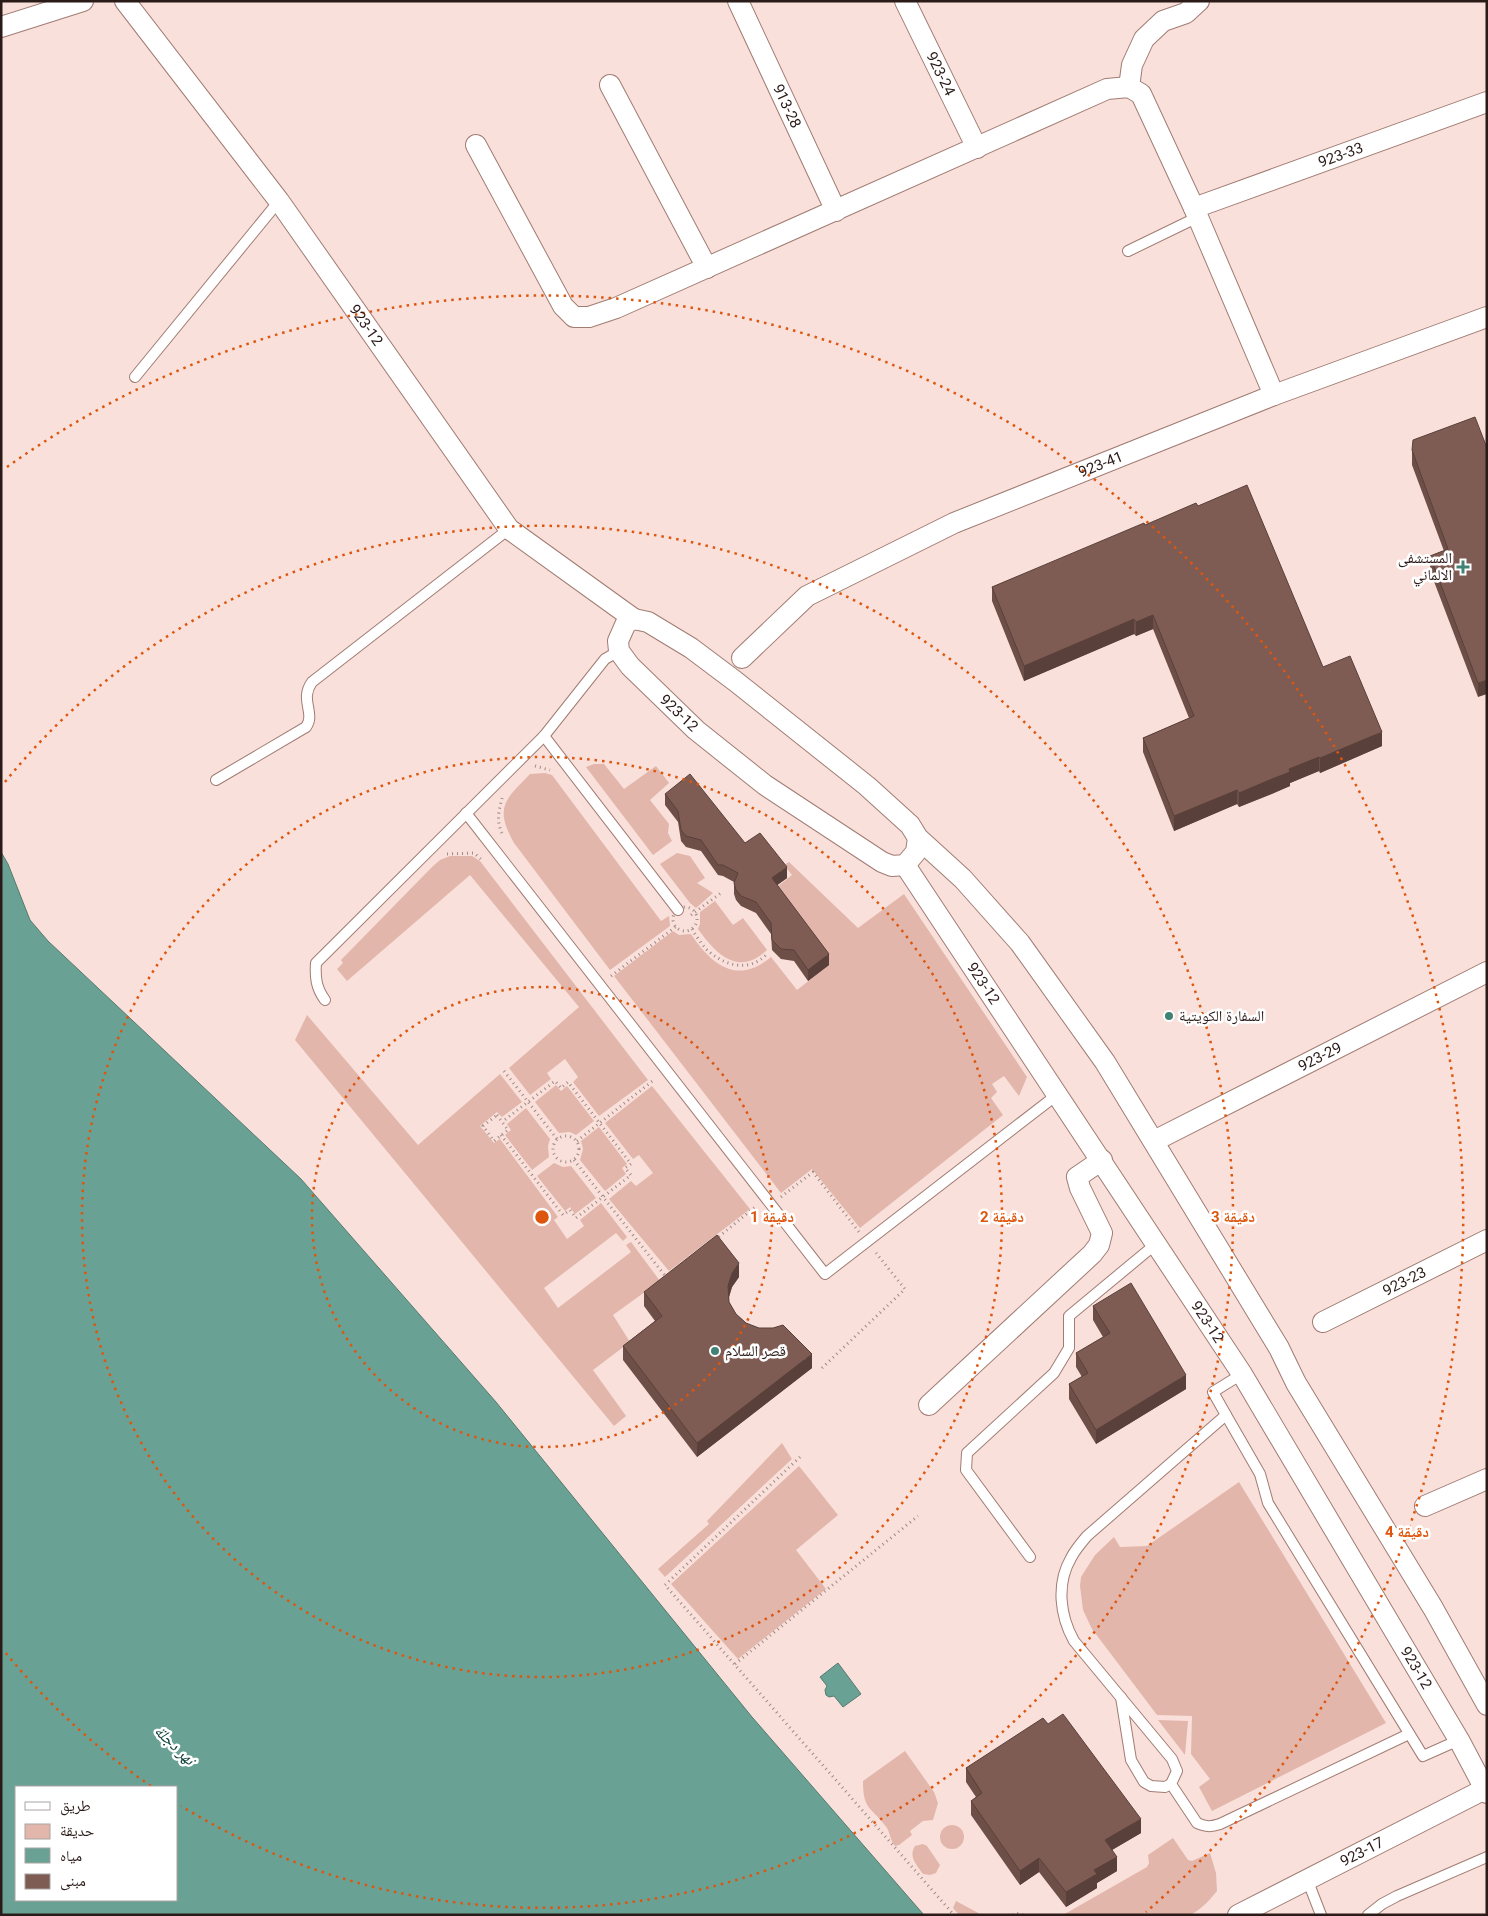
<svg xmlns="http://www.w3.org/2000/svg" width="1488" height="1916" font-family="Roboto,'Noto Naskh Arabic',sans-serif">
  <style>
    .green { fill: #e2b6ab }
    .water { fill: #69a294; stroke: #567a6f; fill-rule: evenodd }
    .lines { fill: none; stroke-linecap: round; stroke-linejoin: round }
    .service-casing { stroke: #a17c73; stroke-width: 12 }
    .minor-casing { stroke: #a17c73; stroke-width: 22 }
    .path { stroke: #9f8a86; stroke-width: 3; stroke-dasharray: 1 4; stroke-linecap: butt }
    .service { stroke: #fff; stroke-width: 10 }
    .minor { stroke: #fff; stroke-width: 20 }
    .wall { fill: #6d4f47 }
    .shaded-wall { fill: #59403a }
    .building { fill: #7f5c53; stroke: #59403a }
    .ring { fill: none; stroke: #de560d; stroke-width: 2.5; stroke-dasharray: 2.5 5 }
    .poi-dot { fill: #408274; stroke: #fff; stroke-width: 2 }
    .labels { text-anchor: middle; dominant-baseline: central; stroke-width: 5; stroke-linejoin: round; paint-order: stroke }
    .street-label { font-size: 15px; fill: #2a1b18; stroke: #fff }
    .poi-label { font-size: 15px; fill: #2a1b18; stroke: #fff; text-anchor: start }
    .water-label { font-size: 16px; font-style: italic; fill: #10433a; stroke: #fff }
    .centre { fill: #de560d; stroke: #fff; stroke-width: 2.5 }
    .ring-label { font-size: 15px; text-anchor: middle; font-weight: bold; fill: #de560d; stroke: #fff; stroke-width: 5; stroke-linejoin: round; paint-order: stroke }
  </style>
  <rect width="100%" height="100%" fill="#f9e0da"/>
  <g class="green">
    <path d="M594 764H604L624 789 656 766 669 783 650 800 669 824 668 833 672 841 653 855 586 767Z"/>
    <path d="M545 773 552 775 661 921 669 916 670 926 610 970 514 843C494 807 505 800 530 774Z"/>
    <path d="M677 853 690 856 705 878 697 883 713 893 696 908 690 903 660 864Z"/>
    <path d="M450 856H472L480 861 648 1080 599 1116 573 1082 578 1077 565 1059 547 1073 551 1079 530 1095 509 1068 579 1007 470 875 347 981 337 969 343 963 341 960 433 866 440 860Z"/>
    <path d="M789 862 858 928 904 894 1027 1077 1019 1096 1004 1076 992 1084 997 1092 991 1098 1003 1115 860 1228 812 1169 781 1193 614 976 673 931 679 935 691 934C712 966 738 985 771 957L797 990 829 965 773 890 792 875 784 865Z"/>
    <path d="M715 901 733 925 743 918 767 950C738 977 716 954 698 929L700 924V912Z"/>
    <path d="M307 1015 418 1145 500 1074 522 1102 502 1117 497 1112 480 1126 494 1143 500 1139 558 1217 554 1220 567 1239 584 1226 580 1220 601 1203 627 1237 623 1241 616 1233 544 1288 558 1308 631 1252 626 1245 631 1242 660 1281 613 1315 630 1342 593 1370 626 1416 614 1426 295 1040Z"/>
    <path d="M556 1085 561 1091 567 1086 594 1121 576 1135 570 1132 559 1133 535 1102Z"/>
    <path d="M652 1086 750 1209 669 1271 609 1199 631 1181 636 1186 653 1173 639 1155 633 1159 605 1123Z"/>
    <path d="M526 1108 550 1139 548 1146 549 1157 532 1170 505 1135 511 1130 507 1124Z"/>
    <path d="M599 1127 627 1164 622 1168 626 1174 605 1191 580 1160 583 1149 581 1141Z"/>
    <path d="M554 1163 563 1167 571 1166 596 1198 575 1214 570 1207 565 1211 537 1176Z"/>
    <path d="M782 1443 792 1459 665 1577 658 1569 709 1524 707 1521Z"/>
    <path d="M799 1466 838 1515 796 1550 826 1589 738 1659 671 1584Z"/>
    <path d="M1239 1482 1386 1723 1212 1811 1199 1787 1210 1779 1191 1754 1192 1716 1157 1715 1092 1629 1083 1610 1080 1586 1081 1577 1095 1555 1114 1537 1120 1547 1147 1546Z"/>
    <path d="M1158 1720 1188 1721 1185 1755Z"/>
    <path d="M905 1751 934 1792 938 1803 933 1820 923 1821 910 1831 912 1835 899 1845 895 1846C890 1840 890 1833 887 1828 871 1806 863 1811 863 1781Z"/>
    <circle cx="952" cy="1837" r="12"/>
    <path d="M1173 1838 1188 1860 1192 1861 1210 1853 1216 1873 1217 1891C1209 1901 1202 1908 1191 1915H1063L1147 1867 1149 1863 1148 1855Z"/>
    <path d="M923 1844 927 1846 940 1865 936 1873 930 1875 923 1874C917 1865 908 1857 915 1846Z"/>
    <path d="M956 1901 982 1915H959L953 1908Z"/>
  </g>
  <g class="water">
    <path d="M1 852 8 864 30 920 48 941 301 1179 496 1402 752 1717 924 1915H1ZM16 1787H176V1900H16Z"/>
    <path d="M838 1663 861 1694 843 1707 834 1696 829 1697 826 1695 825 1690 827 1686 820 1677Z"/>
  </g>
  <g class="lines">
    <g class="service-casing">
      <g id="service">
        <path d="M1128 251 1198 217"/>
        <path d="M135 377 279 201"/>
        <path d="M544 736 678 910"/>
        <path d="M216 780 306 727C316 713 299 700 312 682L509 529"/>
        <path d="M466 813 825 1274 1058 1094"/>
        <path d="M325 1000C316 988 315 977 316 963L544 736 605 659 619 651"/>
        <path d="M1242 1374 1213 1392 1226 1415 1087 1536C1081 1543 1075 1550 1071 1558 1056 1584 1060 1616 1074 1641L1172 1759 1177 1771 1171 1784 1197 1823C1206 1827 1211 1827 1220 1824L1409 1734"/>
        <path d="M1226 1415 1260 1474 1268 1503 1423 1756 1459 1740"/>
        <path d="M1030 1557 966 1470 967 1453 1054 1373 1069 1348V1316L1157 1243"/>
        <path d="M1121 1697 1131 1760 1144 1782 1151 1786 1165 1787 1171 1784"/>
        <path d="M1307 1879 1321 1915"/>
        <path d="M1368 1915 1382 1904 1397 1896 1487 1857"/>
      </g>
    </g>
    <g class="minor-casing">
      <g id="minor">
        <path id="s1" d="M125 1 279 201 509 529 634 619"/>
        <path id="s2" d="M738 1 836 211"/>
        <path id="s3" d="M905 1 977 148"/>
        <path d="M1 27 83 1"/>
        <path d="M610 85 707 268"/>
        <path d="M1129 87 1132 65 1144 39 1163 21 1186 13 1199 1"/>
        <path d="M476 145 563 306 574 317H589L616 308 1107 89 1129 87 1141 94 1194 208 1274 395"/>
        <path id="s4" d="M1194 208 1487 102"/>
        <path id="s5" d="M742 658 807 596 954 523 1274 395 1487 317"/>
        <path d="M918 838 916 852 905 865 892 866 882 862 765 785 696 730 630 666 619 651 618 641 626 623 634 619 648 622 691 648 735 681 867 786 910 825 918 838 963 879 1020 943 1105 1062 1279 1348 1296 1383 1433 1608 1487 1705"/>
        <path id="s6" d="M905 865 1242 1374 1459 1740 1487 1793"/>
        <path id="s7" d="M1154 1141 1487 972"/>
        <path id="s8" d="M1323 1322 1487 1240"/>
        <path d="M929 1405 1092 1254 1099 1245 1102 1233 1080 1188 1077 1177 1102 1160"/>
        <path d="M1425 1506 1487 1479"/>
        <path id="s9" d="M1238 1915 1485 1789"/>
      </g>
    </g>
    <g class="path">
      <path d="M535 766 550 770"/>
      <path d="M502 833C496 821 499 810 502 798"/>
      <path d="M447 854 474 853 483 861"/>
      <circle cx="685" cy="919" r="12"/>
      <path d="M691 915 721 893"/>
      <path d="M692 929C696 936 701 943 706 949 724 966 749 973 767 954"/>
      <path d="M611 976 678 925"/>
      <path d="M504 1071 557 1139"/>
      <path d="M497 1115 508 1130 494 1141 483 1126Z"/>
      <path d="M501 1135 563 1215 570 1210 576 1218 631 1175 625 1168 631 1164 568 1082 561 1088 555 1081 502 1122"/>
      <circle cx="566" cy="1149" r="13"/>
      <path d="M577 1141 655 1079"/>
      <path d="M574 1160 666 1277"/>
      <path d="M781 1197 813 1172 859 1232"/>
      <path d="M715 1240 755 1207"/>
      <path d="M822 1368 905 1289 876 1253"/>
      <path d="M800 1457 665 1585 954 1915"/>
      <path d="M735 1664 918 1516"/>
      <path d="M1013 1915 1015 1913 1024 1915"/>
    </g>
    <use href="#service" class="service"/>
    <use href="#minor" class="minor"/>
  </g>
  <g class="wall">
    <path d="M1487 448 1478 697 1430 571V556L1444 551 1412 465V450Z"/>
    <path d="M1198 506 1323 667 1382 746 1320 773 1319 771 1290 783V786L1272 794 1239 807 1237 804 1174 831 1143 752V738L1189 718 1153 629 1136 636 1134 634 1024 681 992 601V587L1145 525Z"/>
    <path d="M665 794 745 843 787 878 777 885 829 965 808 981 794 961 781 959 772 950 771 934 756 913 741 906 736 900 734 894V882L723 876 718 875 701 851 686 847 681 841 678 822 665 805Z"/>
    <path d="M739 1277 732 1287 729 1297V1302L736 1314 746 1323 812 1368 697 1457 623 1360V1346L655 1321 644 1306V1292Z"/>
    <path d="M1093 1306 1186 1389 1096 1444 1069 1399V1384L1082 1377 1076 1367V1353L1103 1337 1093 1320Z"/>
    <path d="M1048 1724 1141 1833 1112 1850 1117 1871 1097 1883V1888L1066 1907 1039 1872 1020 1885 971 1815V1801L976 1797 966 1782V1768Z"/>
  </g>
  <g class="shaded-wall">
    <path d="M1153 615V629L1136 636V622Z"/>
    <path d="M1134 619V634L1024 681V666Z"/>
    <path d="M1487 680V694L1478 697V683Z"/>
    <path d="M1382 732V746L1320 773V758Z"/>
    <path d="M1319 757V771L1290 783V786L1239 807V793L1289 769Z"/>
    <path d="M1237 790V804L1174 831V816Z"/>
    <path d="M787 867V878L772 889V878Z"/>
    <path d="M829 954V965L808 981V970Z"/>
    <path d="M739 1263V1277L732 1287 728 1300V1286L732 1273Z"/>
    <path d="M812 1354V1368L697 1457V1443Z"/>
    <path d="M1186 1375V1389L1096 1444V1430Z"/>
    <path d="M1141 1819V1833L1105 1854V1840Z"/>
    <path d="M1117 1857V1871L1097 1883V1888L1066 1907V1892L1094 1870Z"/>
    <path d="M1039 1858V1872L1020 1885V1871Z"/>
  </g>
  <g class="building">
    <path d="M1475 417 1487 448V680L1478 683 1430 556 1448 549 1412 450 1413 440Z"/>
    <path d="M1247 485 1323 667 1350 656 1382 732 1320 758 1319 757 1289 769 1290 772 1272 779 1239 793 1237 790 1174 816 1143 738 1194 716 1153 615 1136 622 1134 619 1024 666 992 587 1144 523 1145 525 1196 503 1198 506Z"/>
    <path d="M690 774 745 843 760 833 787 867 772 878 829 954 808 970 794 950 781 949 772 940 771 923 756 902 741 896 736 890 734 883 738 873 723 865H718L701 840 686 836 681 830 678 811 665 794Z"/>
    <path d="M717 1235 739 1263 732 1273 728 1286 729 1302 736 1314 746 1323 759 1328H773L783 1325 812 1354 697 1443 623 1346 662 1316 644 1292Z"/>
    <path d="M1131 1283 1186 1375 1096 1430 1069 1384 1088 1373 1076 1353 1110 1333 1093 1306Z"/>
    <path d="M1063 1714 1141 1819 1105 1840 1117 1857 1094 1870 1097 1874 1066 1892 1039 1858 1020 1871 971 1801 982 1793 966 1768 1043 1718 1048 1724Z"/>
  </g>
  <g class="ring">
    <circle cx="542" cy="1217" r="230"/>
    <circle cx="542" cy="1217" r="460"/>
    <path d="M151 1786A691 691 0 0 1 5 1652M5 782A691 691 0 1 1 181 1806"/>
    <path d="M7 467A921 921 0 0 1 1146 1912"/>
  </g>
  <g class="poi-dot">
    <path d="M1460.5 559.5h5v5h5v5h-5v5h-5v-5h-5v-5h5z"/>
    <circle cx="1169" cy="1016" r="5"/>
    <circle cx="715" cy="1351" r="5"/>
  </g>
  <g class="labels">
    <g class="street-label">
      <text stroke="none"><textPath href="#s3" startOffset="81">923-24</textPath></text>
      <text stroke="none"><textPath href="#s2" startOffset="116">913-28</textPath></text>
      <text stroke="none"><textPath href="#s4" startOffset="156">923-33</textPath></text>
      <text stroke="none"><textPath href="#s1" startOffset="404">923-12</textPath></text>
      <text stroke="none"><textPath href="#s5" startOffset="412">923-41</textPath></text>
      <text transform="translate(679 713) rotate(43)">923-12</text>
      <text stroke="none"><textPath href="#s6" startOffset="142">923-12</textPath></text>
      <text stroke="none"><textPath href="#s7" startOffset="186">923-29</textPath></text>
      <text stroke="none"><textPath href="#s8" startOffset="91">923-23</textPath></text>
      <text stroke="none"><textPath href="#s6" startOffset="548">923-12</textPath></text>
      <text stroke="none"><textPath href="#s6" startOffset="952">923-12</textPath></text>
      <text stroke="none"><textPath href="#s9" startOffset="139">923-17</textPath></text>
    </g>
    <g class="poi-label">
      <text x="1452" y="558" text-anchor="end">المستشفى<tspan x="1452" dy="17">الالماني</tspan></text>
      <text x="1179" y="1016">السفارة الكويتية</text>
      <text x="725" y="1351">قصر السلام</text>
    </g>
    <g class="water-label">
      <text transform="translate(175 1745) rotate(44)">نهر دجلة</text>
    </g>
  </g>
  <circle cx="542" cy="1217" r="8" class="centre"/>
  <g class="ring-label">
    <text x="772" y="1222">1 دقيقة</text>
    <text x="1002" y="1222">2 دقيقة</text>
    <text x="1233" y="1222">3 دقيقة</text>
    <text x="1407" y="1537">4 دقيقة</text>
  </g>
  <rect width="1488" height="1916" fill="none" stroke="#2a1b18" stroke-width="5"/>
  <rect x="15" y="1786" width="162" height="115" fill="#ffffff" stroke="#aaa4a3"/>
  <rect x="25" y="1802" width="25" height="8" fill="#ffffff" stroke="#aaa4a3"/>
  <text x="60" y="1811" font-size="15" fill="#2a1b18">طريق</text>
  <rect x="25" y="1824" width="25" height="15" fill="#e2b6ab" stroke="#aaa4a3"/>
  <text x="60" y="1836" font-size="15" fill="#2a1b18">حديقة</text>
  <rect x="25" y="1848" width="25" height="15" fill="#69a294" stroke="#aaa4a3"/>
  <text x="60" y="1861" font-size="15" fill="#2a1b18">مياه</text>
  <rect x="25" y="1874" width="25" height="15" fill="#7f5c53" stroke="#aaa4a3"/>
  <text x="60" y="1886" font-size="15" fill="#2a1b18">مبنى</text>
</svg>
